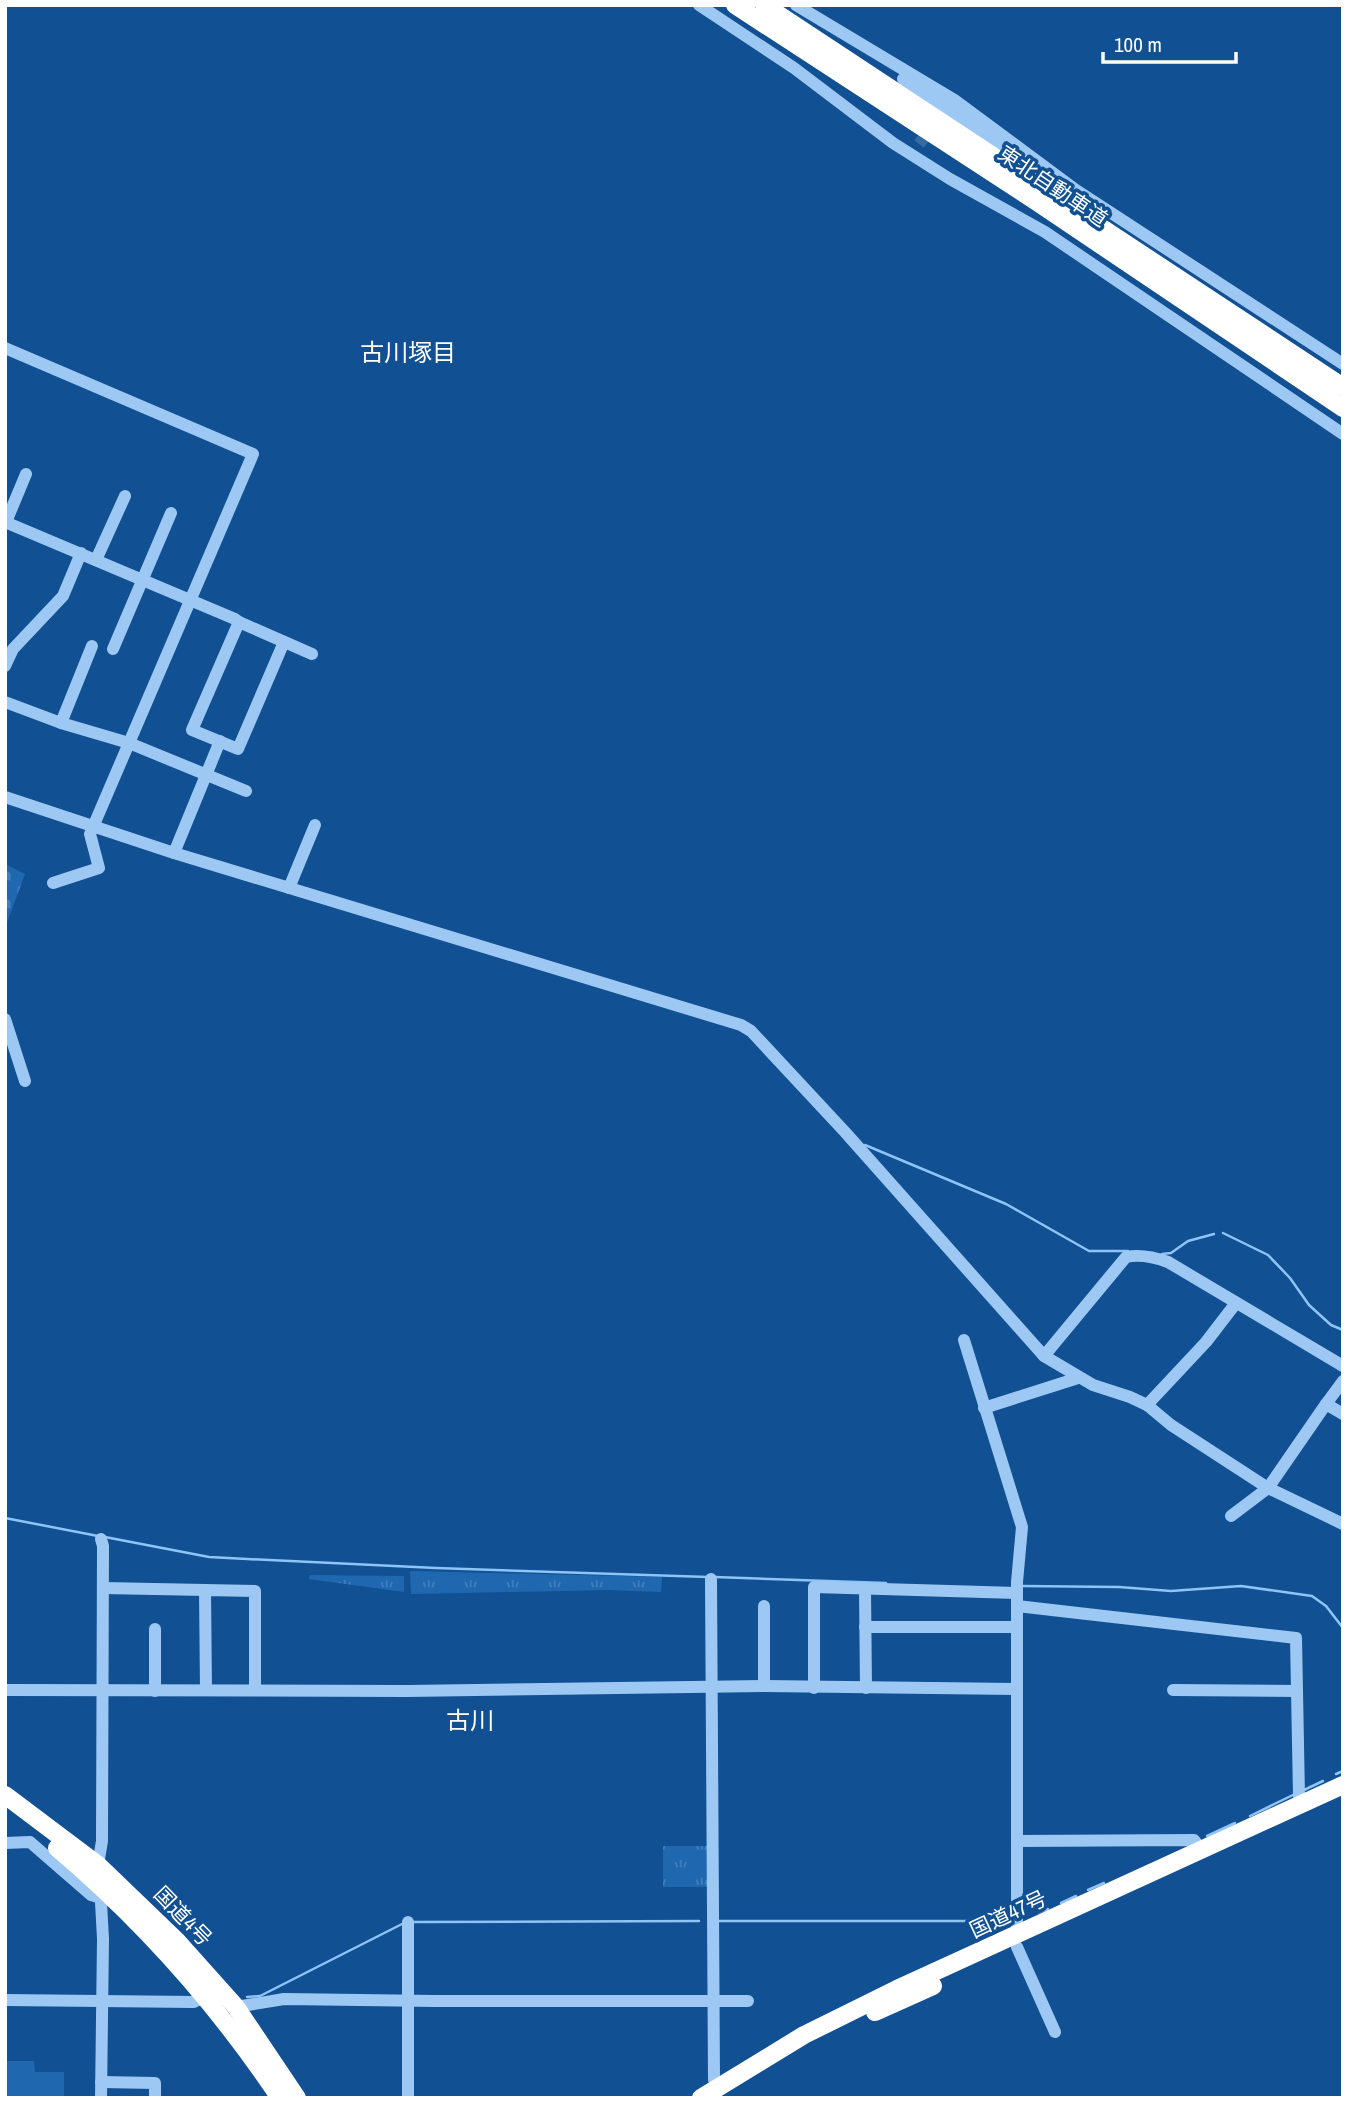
<svg xmlns="http://www.w3.org/2000/svg" width="1348" height="2103" font-family="'Archivo Narrow','Noto Sans JP',sans-serif">
  <style>
    .grass { fill: url(#grass-tufts) }
    .cemetery { fill: url(#cemetery-stones) }
    .pitch { fill: #1f68b0 }
    .lines { fill: none; stroke-linecap: round; stroke-linejoin: round }
    .stream { stroke: #8ec4f7; stroke-width: 2.5 }
    .minor-tunnel { stroke: #356aa2; stroke-width: 12; stroke-dasharray: 12 6; stroke-linecap: butt }
    .minor { stroke: #9dc8f3; stroke-width: 12 }
    .highway { stroke: #fff; stroke-width: 18 }
    .labels { text-anchor: middle; dominant-baseline: central; stroke-width: 7; stroke-linejoin: round; paint-order: stroke }
    .street-label { font-size: 21px; fill: #fff; stroke: #115092 }
    .quarter-label { font-size: 24px; fill: #fff; stroke: #115092 }
  </style>
  <defs>
    <pattern id="grass-tufts" width="24" height="20" patternUnits="userSpaceOnUse" patternTransform="scale(1.75)"><rect width="24" height="20" fill="#1f68b0"/><path d="M3 7l-1-3M5 7V3M7 7l1-3M15 17l-1-3M17 17v-4M19 17l1-3" fill="none" stroke="#417fbc"/></pattern>
    <pattern id="cemetery-stones" width="16" height="16" patternUnits="userSpaceOnUse" patternTransform="scale(1.75)"><rect width="16" height="16" fill="#1f68b0"/><path d="M2 7V4a2 2 0 0 1 4 0v3zM10 15v-3a2 2 0 0 1 4 0v3z" fill="#417fbc"/></pattern>
  </defs>
  <rect width="100%" height="100%" fill="#115092"/>
  <g class="grass">
    <path d="M410 1571 662 1577 661 1592 609 1590 411 1594Z"/>
    <path d="M310 1575 404 1576V1592L309 1579Z"/>
    <rect x="663" y="1846" width="47" height="41"/>
  </g>
  <path class="cemetery" d="M5 864 25 874 5 928Z"/>
  <path class="pitch" d="M5 2061H34L35 2072H64V2098H5Z"/>
  <g class="lines">
    <g class="stream">
      <path d="M865 1145 1006 1204 1089 1251H1128"/>
      <path d="M1223 1233 1268 1255 1290 1278 1309 1305 1331 1325 1343 1330"/>
      <path d="M1162 1254 1171 1253 1188 1241 1214 1234"/>
      <path d="M5 1518 98 1536"/>
      <path d="M105 1537 209 1557 247 1559 436 1568 708 1577"/>
      <path d="M715 1577 886 1583"/>
      <path d="M1022 1586 1119 1587 1171 1591 1241 1586 1312 1596 1326 1606 1343 1628"/>
      <path d="M1336 1774 1343 1771"/>
      <path d="M1304 1790 1323 1781"/>
      <path d="M1250 1816 1295 1794"/>
      <path d="M1207 1836 1235 1823"/>
      <path d="M1088 1890 1104 1883"/>
      <path d="M1061 1903 1076 1896"/>
      <path d="M1039 1912 1048 1909"/>
      <path d="M719 1921H967"/>
      <path d="M411 1922 699 1921"/>
      <path d="M247 1997 260 1996 404 1923"/>
    </g>
    <path class="minor-tunnel" d="M919 144 934 125"/>
    <g class="minor">
      <path d="M699 5 794 68 893 143 950 179 1045 232 1343 434"/>
      <path d="M796 5 956 101 1076 190 1343 364"/>
      <path d="M903 79 1001 144"/>
      <path d="M5 348 253 454 90 834 99 868 53 883"/>
      <path d="M5 522 235 619 239 622 312 654"/>
      <path d="M6 522 26 474"/>
      <path d="M96 560 125 496"/>
      <path d="M239 622 192 730 238 749 284 642"/>
      <path d="M113 649 171 513"/>
      <path d="M5 666 13 649 63 596 81 553"/>
      <path d="M5 702 61 723 129 743 246 791"/>
      <path d="M61 723 92 646"/>
      <path d="M5 797 174 853 741 1025 751 1031 845 1132 1044 1356 1093 1385 1130 1397 1147 1405 1171 1425 1268 1488 1343 1524"/>
      <path d="M174 853 220 741"/>
      <path d="M289 888 315 825"/>
      <path d="M5 1019 25 1081"/>
      <path d="M964 1340 1022 1527 1017 1582V1935"/>
      <path d="M1044 1356 1126 1257C1140 1254 1154 1257 1168 1262L1343 1366"/>
      <path d="M1343 1381 1326 1404 1343 1414"/>
      <path d="M1147 1405 1206 1342 1236 1303"/>
      <path d="M984 1408 1078 1378"/>
      <path d="M1231 1516 1268 1488 1326 1404"/>
      <path d="M711 1579 714 2080 720 2086"/>
      <path d="M103 1588 205 1590"/>
      <path d="M865 1589 866 1688"/>
      <path d="M764 1606V1686"/>
      <path d="M1017 1606 1296 1638 1299 1796 1304 1803"/>
      <path d="M865 1627H1017"/>
      <path d="M155 1629V1691"/>
      <path d="M814 1688V1587L1017 1593"/>
      <path d="M5 1690 407 1691 764 1686 1016 1689"/>
      <path d="M206 1690 205 1590 255 1591V1690"/>
      <path d="M1173 1690 1297 1691"/>
      <path d="M1017 1841 1194 1840 1202 1850"/>
      <path d="M5 1843 30 1842 91 1895 101 1898"/>
      <path d="M98 1865 102 1841 103 1546 101 1539"/>
      <path d="M100 1884 103 1939 101 2098"/>
      <path d="M1017 1947 1055 2032"/>
      <path d="M5 2000 194 2002 204 1997"/>
      <path d="M236 2007 284 1999 435 2001H748"/>
      <path d="M101 2082 155 2083V2098"/>
      <path d="M408 2098V1922"/>
    </g>
    <g class="highway">
      <path d="M735 5 1037 202 1343 408"/>
      <path d="M764 5 1343 387"/>
      <path d="M5 1795 98 1865 177 1941 236 2007 297 2098"/>
      <path d="M57 1848C143 1921 217 2004 280 2098"/>
      <path d="M875 2012 933 1986"/>
      <path d="M701 2098 804 2035 897 1989 1343 1785"/>
    </g>
  </g>
  <g class="labels">
    <g class="street-label">
      <text transform="translate(1053 186) rotate(34)">東北自動車道</text>
      <text transform="translate(1008 1914) rotate(-25)">国道47号</text>
      <text transform="translate(183 1916) rotate(46)">国道4号</text>
    </g>
    <g class="quarter-label">
      <text x="408" y="352">古川塚目</text>
      <text x="470" y="1720">古川</text>
    </g>
  </g>
  <rect width="1348" height="2103" fill="none" stroke="#ffffff" stroke-width="14"/>
  <path d="M1103 52v10h133v-10" fill="none" stroke="#ffffff" stroke-width="3.5"/>
  <text x="1114" y="52" font-size="21" fill="#ffffff" stroke="#115092" stroke-width="5" paint-order="stroke">100 m</text>
</svg>
